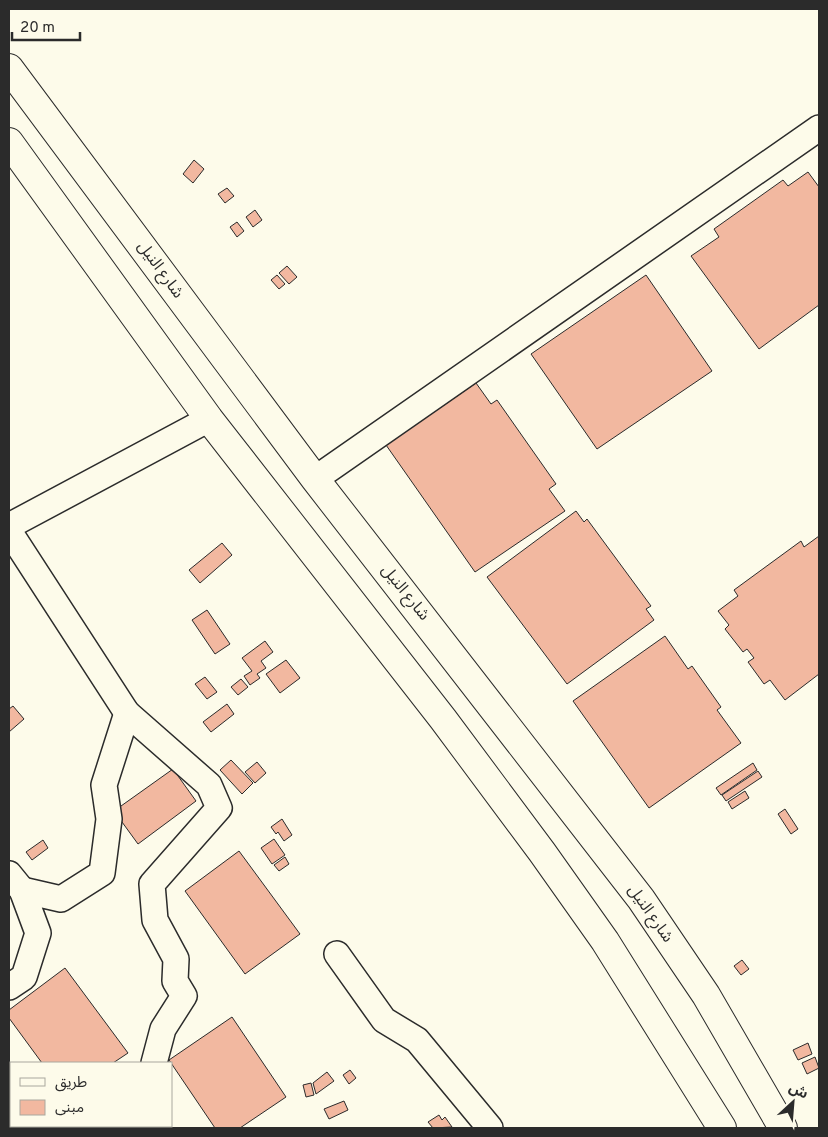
<svg xmlns="http://www.w3.org/2000/svg" width="828" height="1137" font-family="Overpass,'Noto Sans Arabic',sans-serif">
  <style>
    .building { fill: #f2b8a0; stroke: #2b2b2b }
    .lines { fill: none; stroke-linecap: round; stroke-linejoin: round }
    .minor-casing { stroke: #2b2b2b; stroke-width: 28 }
    .major-casing { stroke: #2b2b2b; stroke-width: 30 }
    .minor { stroke: #fdfbea; stroke-width: 25 }
    .major { stroke: #fdfbea; stroke-width: 28 }
    .labels { text-anchor: middle; dominant-baseline: central; stroke-width: 4; stroke-linejoin: round; paint-order: stroke }
    .street-label { font-size: 16px; fill: #2b2b2b; stroke: #fdfbea }
  </style>
  <rect width="100%" height="100%" fill="#fdfbea"/>
  <g class="building">
    <path d="M194 160 204 169 193 183 183 174Z"/>
    <path d="M808 172 819 187V305L759 349 691 256 719 237 714 229 783 180 788 186Z"/>
    <path d="M227 188 234 196 225 203 218 194Z"/>
    <path d="M255 210 262 220 253 227 246 217Z"/>
    <path d="M237 222 244 231 237 237 230 227Z"/>
    <path d="M287 266 297 277 289 284 279 273Z"/>
    <path d="M277 275 285 284 279 289 271 280Z"/>
    <path d="M646 275 712 371 597 449 531 354Z"/>
    <path d="M476 383 491 404 497 400 556 484 549 489 565 511 475 572 386 445Z"/>
    <path d="M576 511 584 522 587 519 651 606 646 609 654 620 567 684 487 577Z"/>
    <path d="M819 536V674L785 700 770 680 764 684 748 662 754 658 747 649 743 652 725 629 729 625 718 611 738 596 734 590 801 541 804 547Z"/>
    <path d="M222 543 232 555 200 583 189 570Z"/>
    <path d="M207 610 230 644 215 654 192 620Z"/>
    <path d="M665 636 688 669 692 666 721 707 717 710 741 743 649 808 573 701Z"/>
    <path d="M265 641 273 652 261 661 266 668 257 674 260 678 250 685 244 676 252 671 242 658Z"/>
    <path d="M286 660 300 678 280 693 266 674Z"/>
    <path d="M205 677 217 692 207 699 195 684Z"/>
    <path d="M241 679 248 687 238 695 231 687Z"/>
    <path d="M227 704 234 714 211 732 203 722Z"/>
    <path d="M13 706 24 719 9 732V709Z"/>
    <path d="M231 760 253 783 242 794 220 770Z"/>
    <path d="M257 762 266 773 255 783 245 772Z"/>
    <path d="M753 763 757 770 721 795 716 788Z"/>
    <path d="M173 769 196 801 138 844 114 811Z"/>
    <path d="M758 771 762 777 726 801 722 795Z"/>
    <path d="M745 791 749 798 732 809 728 802Z"/>
    <path d="M785 809 798 829 791 834 778 814Z"/>
    <path d="M282 819 292 835 284 841 278 832 276 834 271 827Z"/>
    <path d="M274 839 285 855 272 864 261 848Z"/>
    <path d="M43 840 48 848 32 860 26 852Z"/>
    <path d="M239 851 300 934 245 974 185 891Z"/>
    <path d="M285 857 289 864 279 871 274 865Z"/>
    <path d="M742 960 749 969 741 975 734 966Z"/>
    <path d="M65 968 128 1053 113 1063H42L9 1018V1010Z"/>
    <path d="M232 1017 286 1097 240 1128H215L169 1060Z"/>
    <path d="M808 1043 812 1054 798 1060 793 1050Z"/>
    <path d="M815 1057 819 1068 807 1074 802 1063Z"/>
    <path d="M350 1070 356 1078 349 1084 343 1075Z"/>
    <path d="M327 1072 334 1081 316 1094 313 1083Z"/>
    <path d="M311 1083 314 1095 306 1097 303 1085Z"/>
    <path d="M344 1101 348 1110 329 1119 324 1109Z"/>
    <path d="M439 1115 442 1120 445 1117 452 1127 433 1128 428 1122Z"/>
  </g>
  <g class="lines">
    <g class="minor-casing">
      <g id="minor">
        <path d="M315 479 819 128"/>
        <path d="M9 526 209 419"/>
        <path d="M9 531 127 713 209 785 219 808 152 884 155 920 176 959 175 981 184 996 163 1029 154 1063"/>
        <path d="M9 874 22 890"/>
        <path d="M337 954 384 1020 417 1040 490 1128"/>
        <path d="M9 987 24 977 38 933 22 890 61 899 102 873 109 819 104 785 127 713"/>
        <path d="M9 1127 54 1128 65 1126"/>
      </g>
    </g>
    <g class="major-casing">
      <g id="major">
        <path d="M9 68 315 479 641 899 706 995 783 1128"/>
        <path d="M9 142 209 419 443 719 542 852 605 941 722 1128"/>
      </g>
    </g>
    <use href="#minor" class="minor"/>
    <use href="#major" class="major"/>
  </g>
  <g class="labels">
    <g class="street-label">
      <text transform="translate(160 270) rotate(54)">شارع النيل</text>
      <text transform="translate(405 593) rotate(51)">شارع النيل</text>
      <text transform="translate(650 914) rotate(55)">شارع النيل</text>
    </g>
  </g>
  <rect width="828" height="1137" fill="none" stroke="#2b2b2b" stroke-width="20"/>
  <rect x="10" y="1062" width="162" height="65" fill="#fdfbea" stroke="#a9a89e"/>
  <rect x="20" y="1078" width="25" height="8" fill="#fdfbea" stroke="#a9a89e"/>
  <text x="55" y="1087" font-size="15" fill="#2b2b2b">طريق</text>
  <rect x="20" y="1100" width="25" height="15" fill="#f2b8a0" stroke="#a9a89e"/>
  <text x="55" y="1112" font-size="15" fill="#2b2b2b">مبنى</text>
  <g transform="translate(793 1102) rotate(26)" stroke="#fdfbea" stroke-width="4" paint-order="stroke">
  <path d="M0-4L9 19L0 12L-9 19Z" fill="#2b2b2b"/>
  <text y="-8" font-size="14" font-weight="bold" text-anchor="middle" fill="#2b2b2b">ش</text>
  </g>
  <path d="M12 32v8h68v-8" fill="none" stroke="#2b2b2b" stroke-width="2.5"/>
  <text x="20" y="32" font-size="15" fill="#2b2b2b" stroke="#fdfbea" stroke-width="4" paint-order="stroke">20 m</text>
</svg>
